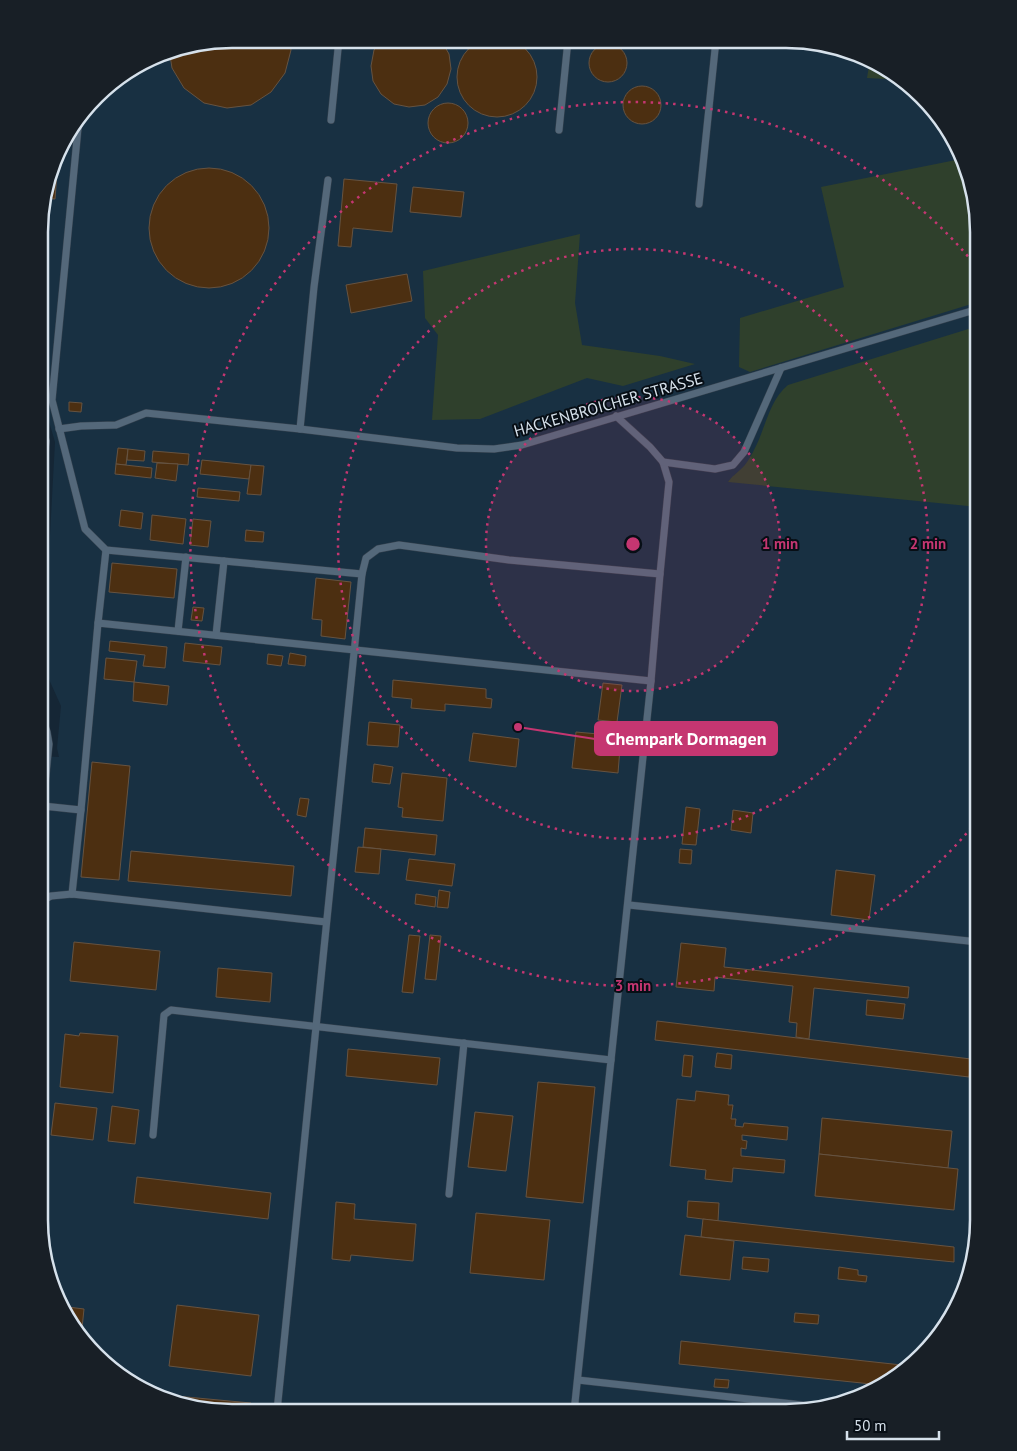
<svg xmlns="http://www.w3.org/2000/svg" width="1017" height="1451" font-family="'PT Sans',sans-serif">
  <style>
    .built { fill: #183042 }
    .green { fill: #2f402c }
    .building { fill: #4c2f11; stroke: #665341 }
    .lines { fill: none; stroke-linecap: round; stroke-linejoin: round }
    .lane-casing { stroke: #34414e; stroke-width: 8 }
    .lane { stroke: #54687a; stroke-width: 7 }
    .ring { fill: none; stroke: #c53671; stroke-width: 2.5; stroke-dasharray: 2.5 5 }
    .labels { text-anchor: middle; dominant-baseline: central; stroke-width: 4; stroke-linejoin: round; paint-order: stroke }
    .street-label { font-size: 16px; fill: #d6e1eb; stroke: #070e15 }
    .rim { fill: none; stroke: #d6e1eb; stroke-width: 2.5 }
    .centre { fill: #c53671; stroke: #070e15; stroke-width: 2.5 }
    .ring-label { font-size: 15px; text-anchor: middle; font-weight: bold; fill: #c53671; stroke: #070e15; stroke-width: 4; stroke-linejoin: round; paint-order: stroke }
    .leader { fill: none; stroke: #c53671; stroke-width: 2 }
    .callout-dot { fill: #c53671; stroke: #070e15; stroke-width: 2 }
    .callout { fill: #c53671; stroke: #c53671; stroke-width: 2 }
    .callout-label { font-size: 18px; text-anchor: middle; font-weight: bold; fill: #fff }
  </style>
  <rect width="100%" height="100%" fill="#152635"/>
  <path class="built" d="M232 39 811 40 859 53 902 78 958 147 978 232V1232L968 1281 946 1327 912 1365 870 1392 785 1412 207 1411 124 1380 86 1346 59 1304 39 1219 40 761V756L59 757 57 748 61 706 43 666 55 442 40 391V206L64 136 105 86 170 49Z"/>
  <g class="green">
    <path d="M870 60 902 78 904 80 867 78Z"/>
    <path d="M961 159 978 232V302L750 372 739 367 740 318 844 287 821 187Z"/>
    <path d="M580 234 575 303 582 345 660 356 695 364 623 386 587 378 480 419 432 420 438 335 425 318 423 271Z"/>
    <path d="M978 326V507L728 482C732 476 736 474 741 469 746 465 751 456 754 450 765 430 769 400 788 385Z"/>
  </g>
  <g class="building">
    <circle cx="497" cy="77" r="40"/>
    <path d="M232 39H289L291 50 285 73 271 92 251 105 227 108 204 103 184 88 172 68 169 49Z"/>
    <path d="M382 39 441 40 449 54 451 69 447 84 438 97 425 105 409 107 394 104 381 94 373 81 371 66 374 50Z"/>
    <circle cx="608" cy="63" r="19"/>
    <circle cx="642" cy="105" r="19"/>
    <circle cx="448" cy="123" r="20"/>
    <circle cx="209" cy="228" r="60"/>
    <path d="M52 173H57L55 199 43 198Z"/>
    <path d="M344 179 397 184 392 232 353 228 351 247 338 246Z"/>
    <path d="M413 187 464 192 461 217 410 212Z"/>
    <path d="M407 274 412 301 351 313 346 285Z"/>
    <path d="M40 297 47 298 45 319H40Z"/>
    <path d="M69 402 82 403 81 412 69 411Z"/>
    <path d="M118 448 128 449 126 465 116 464Z"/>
    <path d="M128 449 145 451 144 461 127 460Z"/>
    <path d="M153 451 189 454 188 465 152 462Z"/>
    <path d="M202 460 251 465 249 479 200 474Z"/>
    <path d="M157 463 178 464 176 481 155 478Z"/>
    <path d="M116 464 152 468 151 478 115 474Z"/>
    <path d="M251 465 264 466 261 495 247 494Z"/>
    <path d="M198 488 240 492 239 501 197 497Z"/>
    <path d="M121 510 143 513 141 529 119 526Z"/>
    <path d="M152 515 186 519 183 544 150 540Z"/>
    <path d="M193 519 211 521 208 547 190 545Z"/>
    <path d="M246 530 264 532 263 542 245 541Z"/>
    <path d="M112 563 177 569 174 598 109 592Z"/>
    <path d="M316 578 351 582 345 639 321 636 322 620 312 619Z"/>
    <path d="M193 607 204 608 202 621 191 620Z"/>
    <path d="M110 641 167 647 165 668 143 666 145 655 109 651Z"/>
    <path d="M185 643 222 647 220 665 183 661Z"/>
    <path d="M290 653 306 656 305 666 288 664Z"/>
    <path d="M268 654 283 656 281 666 267 664Z"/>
    <path d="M106 658 137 661 134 682 104 679Z"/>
    <path d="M393 680 486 689V698L492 699 491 708 445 704V711L411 708 412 699 392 697Z"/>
    <path d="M134 682 169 686 167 705 133 701Z"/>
    <path d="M603 683 622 685 617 722 598 720Z"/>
    <path d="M369 722 400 725 398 747 367 745Z"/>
    <path d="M576 732 621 736 618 773 572 768Z"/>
    <path d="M473 733 519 739 516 767 469 761Z"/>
    <path d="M92 762 130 766 119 880 81 877Z"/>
    <path d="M374 764 393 767 390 784 372 782Z"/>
    <path d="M402 773 447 778 443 821 402 817 403 808 398 807Z"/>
    <path d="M300 798 309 799 306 817 297 815Z"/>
    <path d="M686 807 700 809 696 845 682 844Z"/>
    <path d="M733 810 753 813 751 833 731 830Z"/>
    <path d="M365 828 437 835 435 855 363 847Z"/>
    <path d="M358 847 381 849 379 874 355 872Z"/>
    <path d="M680 849 692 850 691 864 679 863Z"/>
    <path d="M131 851 294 866 291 896 128 881Z"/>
    <path d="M409 859 455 864 452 886 406 880Z"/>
    <path d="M836 870 875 875 869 920 831 915Z"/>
    <path d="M439 890 450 892 448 908 437 907Z"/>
    <path d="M416 894 436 897 435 907 415 904Z"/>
    <path d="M409 935 420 936 413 993 402 992Z"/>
    <path d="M430 935 441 936 436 980 425 979Z"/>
    <path d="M74 942 160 951 156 990 70 981Z"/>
    <path d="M681 943 726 948 724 967 909 987 908 998 814 988 809 1039 796 1037 797 1023 789 1022 793 986 715 977 714 991 676 987Z"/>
    <path d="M218 968 272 973 270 1002 216 997Z"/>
    <path d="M867 1000 905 1004 903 1019 866 1015Z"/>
    <path d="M657 1021 971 1059 969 1077 655 1040Z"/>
    <path d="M80 1033 118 1036 113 1093 60 1087 65 1034 79 1036Z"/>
    <path d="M348 1049 440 1058 437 1085 346 1076Z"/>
    <path d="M717 1053 732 1055 731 1069 715 1067Z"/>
    <path d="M684 1055 693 1056 691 1077 682 1076Z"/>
    <path d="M538 1082 595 1087 583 1203 526 1197Z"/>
    <path d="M696 1091 729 1095 728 1105H733L731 1119H736L735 1126 743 1127 744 1123 788 1127 787 1140 742 1135V1140L747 1141 746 1149 741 1148V1156L785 1160 784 1173 733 1168 732 1182 705 1179 706 1170 670 1166 677 1099 695 1101Z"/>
    <path d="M55 1103 97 1108 93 1140 51 1135Z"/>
    <path d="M112 1106 139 1110 135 1144 108 1141Z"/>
    <path d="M475 1112 513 1116 506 1171 468 1167Z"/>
    <path d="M822 1118 952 1131 948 1168 819 1154Z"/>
    <path d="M819 1154 958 1169 954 1210 815 1196Z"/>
    <path d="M137 1177 271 1193 268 1219 134 1203Z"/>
    <path d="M688 1201 719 1203 718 1221 687 1217Z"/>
    <path d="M336 1202 355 1204 354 1219 416 1224 413 1261 351 1255 350 1261 332 1259Z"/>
    <path d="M476 1213 550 1220 544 1280 470 1273Z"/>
    <path d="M703 1219 954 1247V1262L701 1237Z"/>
    <path d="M685 1235 734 1241 730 1280 680 1275Z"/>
    <path d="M743 1257 769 1259 768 1272 742 1269Z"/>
    <path d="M839 1267 858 1270V1275L867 1276 866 1282 838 1279Z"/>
    <path d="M177 1305 259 1315 251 1376 169 1366Z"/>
    <path d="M68 1307 84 1309 81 1338 67 1316Z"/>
    <path d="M795 1313 819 1315 818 1324 794 1322Z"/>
    <path d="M681 1341 911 1366 881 1385 679 1364Z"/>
    <path d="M715 1379 729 1380 728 1388 714 1387Z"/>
    <path d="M165 1395 251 1403 250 1411H207Z"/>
  </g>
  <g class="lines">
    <g class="lane-casing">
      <g id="lane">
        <path d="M79 118 52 400 85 529 106 550 362 574"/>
        <path d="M331 120 339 39"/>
        <path d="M559 130 568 40"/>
        <path d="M699 204 716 40"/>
        <path d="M616 416 650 447 663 462 669 482 660 574"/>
        <path d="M59 429 81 426 116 425 146 413 300 429 457 448 494 449 522 445 978 309"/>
        <path d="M300 429 314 287 328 180"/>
        <path d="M663 462 715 469 733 465 744 452 781 368"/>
        <path d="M40 507 46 441 40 423"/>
        <path d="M98 623 106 550"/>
        <path d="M178 631 186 557"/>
        <path d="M216 635 224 561"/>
        <path d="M43 806 81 810 98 623 651 681"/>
        <path d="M39 844 49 744 47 732 40 712"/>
        <path d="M72 894 81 810"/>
        <path d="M39 902 51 896 72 894 326 922"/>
        <path d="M629 905 978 942"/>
        <path d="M153 1135 164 1015 171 1010 611 1060 574 1412"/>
        <path d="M449 1194 464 1043"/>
        <path d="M578 1380 811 1406"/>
        <path d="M277 1411 362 574 366 558 378 549 399 545 509 560 660 574 651 681 611 1060"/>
      </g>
    </g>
    <use href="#lane" class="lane"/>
  </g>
  <circle cx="633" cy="544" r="147" fill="#c53671" fill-opacity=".12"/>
  <g class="ring">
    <circle cx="633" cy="544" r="147"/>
    <circle cx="633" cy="544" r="295"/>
    <path d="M976 822A442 442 0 1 1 976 266"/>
  </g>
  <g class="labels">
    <g class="street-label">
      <text transform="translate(608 404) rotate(-16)">HACKENBROICHER STRASSE</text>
    </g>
  </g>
  <path d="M0 0H1017V1451H0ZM232 48H786A184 184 0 0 1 970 232V1220A184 184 0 0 1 786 1404H232A184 184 0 0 1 48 1220V232A184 184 0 0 1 232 48Z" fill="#181f26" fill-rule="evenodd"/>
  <path class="rim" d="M232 48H786A184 184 0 0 1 970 232V1220A184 184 0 0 1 786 1404H232A184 184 0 0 1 48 1220V232A184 184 0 0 1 232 48Z"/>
  <circle cx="633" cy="544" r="8" class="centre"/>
  <g class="ring-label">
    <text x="780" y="549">1 min</text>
    <text x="928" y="549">2 min</text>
    <text x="633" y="991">3 min</text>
  </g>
  <path class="leader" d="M518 727L595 739"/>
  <circle class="callout-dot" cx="518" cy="727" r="5"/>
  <rect class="callout" x="595" y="722" width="182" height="33" rx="5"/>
  <g class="callout-label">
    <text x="686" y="745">Chempark Dormagen</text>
  </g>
  <path d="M847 1431v8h92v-8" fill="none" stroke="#d6e1eb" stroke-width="2.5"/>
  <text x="854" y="1431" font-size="15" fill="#d6e1eb" stroke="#070e15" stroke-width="4" paint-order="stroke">50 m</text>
</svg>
